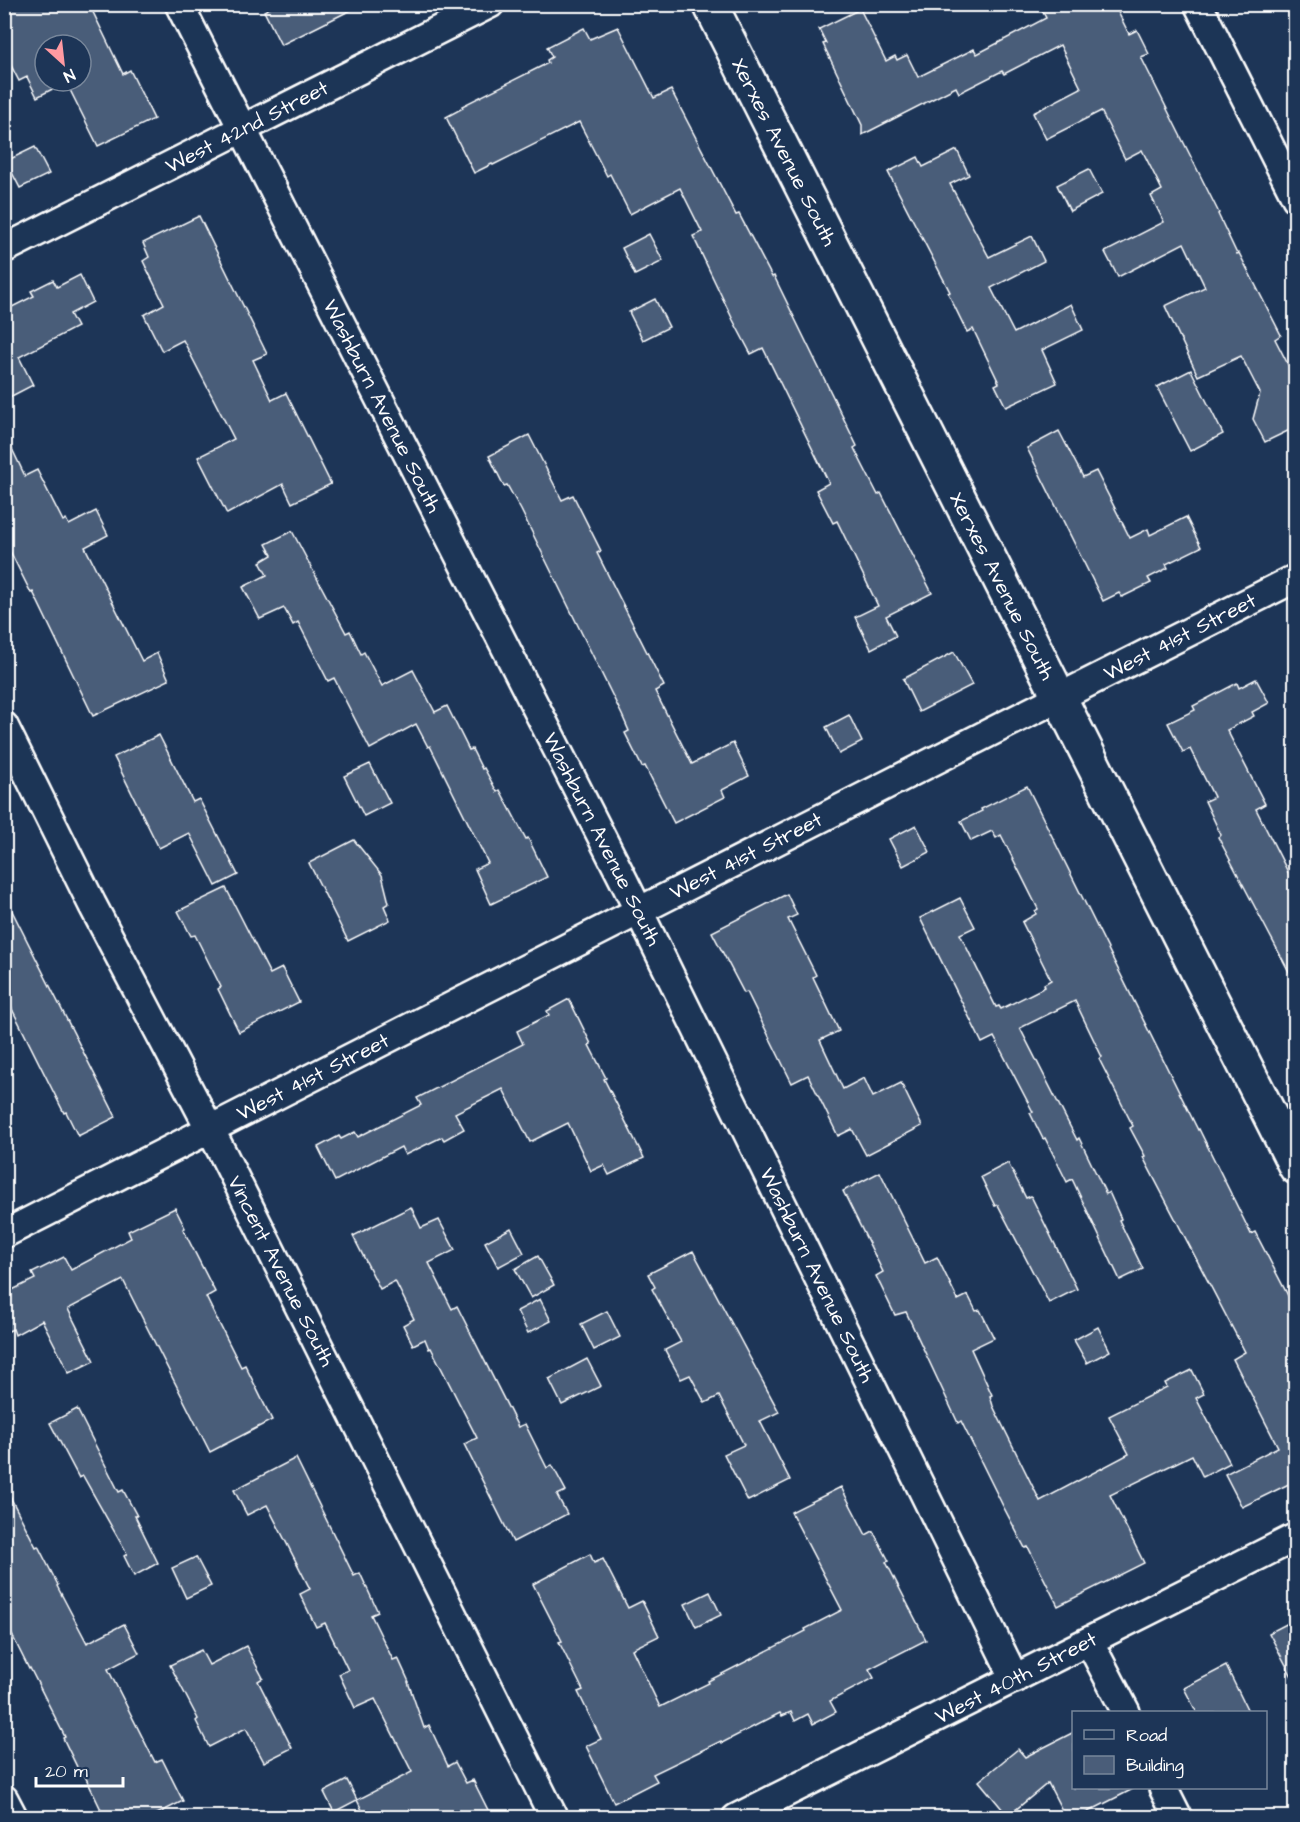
<svg xmlns="http://www.w3.org/2000/svg" width="1300" height="1822" font-family="'Architects Daughter',sans-serif">
  <style>
    .building { fill: #4a5d79; stroke: #fff; stroke-width: 1.5; fill-rule: evenodd }
    .lines { fill: none; stroke-linecap: round; stroke-linejoin: round }
    .minor-casing { stroke: #fff; stroke-width: 32 }
    .tertiary-casing { stroke: #fff; stroke-width: 38 }
    .minor { stroke: #1d3557; stroke-width: 27 }
    .tertiary { stroke: #1d3557; stroke-width: 33 }
    .labels { text-anchor: middle; dominant-baseline: central; stroke-width: 4.5; stroke-linejoin: round; paint-order: stroke }
    .street-label { font-size: 21px; fill: #fff; stroke: #1d3557 }
  </style>
  <rect width="100%" height="100%" fill="#1d3557"/>
  <filter id="ink" filterUnits="userSpaceOnUse"><feTurbulence type="fractalNoise" baseFrequency=".0167" numOctaves="2"/><feDisplacementMap in="SourceGraphic" scale="12" xChannelSelector="R" yChannelSelector="G"/><feConvolveMatrix kernelMatrix="1 2 1 2 8 2 1 2 1" color-interpolation-filters="sRGB"/></filter>
  <g filter="url(#ink)">
    <g class="building">
      <path d="M4 4H89L123 74 130 70 154 119 98 146 66 82 37 97 27 77 19 81 4 52ZM45 45H81V81H45Z"/>
      <path d="M277 4H363L281 45 264 11Z"/>
      <path d="M1039 4H1114L1129 34 1137 30 1149 54 1141 57 1219 213 1218 214 1237 254 1239 253 1281 335 1275 339 1296 380V427L1265 442 1253 419 1260 393 1241 356 1198 376 1165 306 1205 287 1184 243 1118 277 1105 252 1164 222 1151 196 1162 190 1142 150 1125 159 1101 111 1046 139 1033 113 1081 88 1060 45 1004 74 1002 71 959 93 956 87 862 135V125L823 44 826 43 819 29 860 9 886 61 895 56 897 60 907 55 918 77 974 49 977 54 1046 18Z"/>
      <path d="M618 27 654 98 671 90 736 215 739 214 772 277 774 276 857 446 854 448 878 495 881 493 932 593 886 616 896 636 871 649 855 617 878 606 837 521 833 523 816 490 829 483 763 348 751 354 733 320 693 236 702 232 680 188 630 214 610 174 607 176 579 122 493 165 492 164 474 173 446 117 463 108 462 106 548 63 547 60 552 57 547 47 584 28 590 39Z"/>
      <path d="M35 147 49 174 20 188 6 161Z"/>
      <path d="M957 150 969 175 950 184 989 257 1032 236 1044 261 991 288 1014 333 1071 304 1083 330 1042 350 1057 383 1006 407 995 385 999 383 973 329 967 332 948 293 950 292 888 172 918 157 923 167Z"/>
      <path d="M1089 169 1102 194 1070 211 1057 185Z"/>
      <path d="M199 216 267 354 253 360 272 400 286 393 331 484 292 503 283 484 227 514 198 457 234 439 183 340 162 351 144 315 164 304 143 261 149 257 143 243Z"/>
      <path d="M649 234 663 261 635 275 622 248Z"/>
      <path d="M80 275 93 302 70 314 77 327 19 357 33 385 4 400V311L34 296 31 291 53 280 57 287Z"/>
      <path d="M655 299 669 327 643 340 629 312Z"/>
      <path d="M1191 370 1223 434 1190 451 1157 387Z"/>
      <path d="M1059 431 1083 477 1096 471 1130 538 1148 529 1150 535 1186 517 1201 547 1166 564 1168 568 1148 578 1151 583 1122 597 1119 593 1103 601 1027 448Z"/>
      <path d="M4 432 25 476 37 470 63 521 66 519 69 525 96 511 108 535 85 547 142 661 157 653 169 680 93 716 33 592 31 593 4 539Z"/>
      <path d="M529 435 562 500 573 495 601 551 597 553 664 686 655 691 692 764 733 743 749 776 722 790 725 797 674 823 645 766 642 767 625 733 629 731 622 715 521 510 507 485 504 486 489 456Z"/>
      <path d="M292 531 346 633 350 631 361 654 364 652 382 686 413 670 435 712 447 706 469 750 472 749 482 769 484 768 497 792 500 790 526 839 528 838 547 877 491 904 475 869 488 863 430 746 428 747 416 724 370 749 334 678 328 681 298 622 293 625 284 608 260 619 243 587 267 575 260 562 272 555 266 544Z"/>
      <path d="M954 652 972 685 919 712 903 679Z"/>
      <path d="M1256 679 1269 703 1252 712 1254 716 1227 730 1265 804 1256 809 1296 888V985L1218 837 1221 835 1205 801 1214 797 1190 749 1183 752 1168 723 1195 710 1193 706 1237 683 1239 688Z"/>
      <path d="M849 715 862 742 839 754 826 727Z"/>
      <path d="M159 735 193 802 199 799 238 875 216 886 189 833 159 848 114 757Z"/>
      <path d="M370 764 390 803 364 816 344 776Z"/>
      <path d="M1027 786 1198 1130 1199 1129 1251 1234 1255 1232 1296 1311V1482L1295 1481 1242 1507 1225 1474 1278 1447 1233 1359 1245 1352 1143 1157 1145 1156 1130 1128 1133 1126 1099 1059 1102 1057 1075 1001 1020 1028 1077 1140 1079 1138 1106 1194 1109 1192 1121 1219 1119 1220 1143 1269 1120 1280 1072 1179 1067 1182 1045 1138 1043 1139 1030 1113 1033 1112 994 1037 982 1043 920 918 960 898 975 927 960 934 996 1007 999 1006 1001 1009 1045 987 1044 984 1051 980 1022 922 1036 914 1035 911 1038 909 1001 835 996 838 992 831 971 841 961 821 982 811 981 809Z"/>
      <path d="M916 825 930 852 903 866 889 839Z"/>
      <path d="M354 840 382 875 389 903 384 906 390 920 348 941 309 863Z"/>
      <path d="M226 888 270 974 282 968 299 1002 239 1032 218 989 221 987 195 935 191 936 178 911Z"/>
      <path d="M787 894 797 915 788 919 816 975 813 977 839 1031 820 1040 843 1089 864 1078 873 1097 901 1083 922 1126 866 1155 852 1129 838 1136 808 1075 792 1083 747 992 744 993 712 932Z"/>
      <path d="M4 895 116 1117 78 1136 66 1112 64 1113 4 993Z"/>
      <path d="M569 999 591 1044 589 1045 606 1078 604 1079 644 1158 609 1175 604 1165 591 1171 568 1123 530 1142 503 1089 455 1113 464 1129 444 1140 442 1137 405 1155 401 1147 335 1181 318 1147 339 1136 341 1139 355 1132 358 1137 421 1105 417 1098 523 1044 517 1031 549 1015 547 1011Z"/>
      <path d="M1008 1163 1026 1198 1031 1196 1077 1289 1049 1303 998 1205 995 1206 981 1177Z"/>
      <path d="M880 1172 925 1263 937 1257 958 1300 968 1295 976 1311 980 1310 994 1338 971 1349 992 1395 990 1396 993 1406 1040 1501 1129 1454 1109 1416 1167 1387 1165 1383 1192 1370 1204 1394 1196 1398 1230 1463 1203 1477 1192 1455 1110 1495 1144 1563 1058 1606 1028 1547 1025 1548 1003 1506 961 1421 958 1423 906 1312 895 1315 876 1276 883 1272 843 1191Z"/>
      <path d="M411 1207 421 1228 439 1220 455 1250 429 1263 452 1309 457 1306 518 1427 525 1424 547 1468 552 1465 566 1491 557 1495 567 1514 513 1542 464 1444 477 1438 431 1348 429 1349 425 1339 413 1345 403 1325 414 1319 395 1281 380 1289 353 1236Z"/>
      <path d="M175 1208 185 1228 183 1229 215 1292 206 1297 241 1367 245 1365 272 1420 210 1452 123 1280 68 1309 94 1361 69 1373 42 1320 15 1335 13 1329 4 1333V1294L35 1279 32 1273 64 1257 71 1270 131 1238 128 1231Z"/>
      <path d="M511 1228 524 1253 498 1267 485 1242Z"/>
      <path d="M693 1251 779 1412 760 1421 790 1480 748 1501 724 1454 744 1445 719 1396 705 1403 690 1375 681 1379 665 1350 681 1342 652 1289 655 1287 648 1274Z"/>
      <path d="M538 1256 554 1285 531 1298 515 1269Z"/>
      <path d="M540 1299 551 1321 528 1333 517 1311Z"/>
      <path d="M607 1311 620 1337 594 1350 581 1324Z"/>
      <path d="M1098 1327 1110 1351 1087 1363 1074 1340Z"/>
      <path d="M587 1359 601 1386 562 1405 549 1379Z"/>
      <path d="M77 1409 119 1492 123 1490 137 1516H135L158 1563 134 1576 124 1556 127 1554 83 1476 79 1478 50 1423Z"/>
      <path d="M296 1458 354 1576 360 1573 378 1612 371 1615 393 1660 398 1658 409 1682H408L424 1728 429 1725 448 1766 455 1762 466 1783 473 1780 492 1818H366L357 1800 412 1772 375 1699 355 1708 339 1674 348 1670 325 1623 316 1627 300 1594 310 1589 267 1505 247 1515 234 1490Z"/>
      <path d="M4 1485 36 1547 38 1546 58 1585 57 1586 87 1643 124 1624 139 1653 108 1669 155 1762 162 1759 183 1801 149 1818H105L83 1772 80 1773 63 1738 65 1737 30 1668 29 1669 9 1629H4Z"/>
      <path d="M841 1487 866 1535 873 1531 889 1561 886 1562 926 1640 869 1669 874 1678 830 1701 836 1712 813 1724 808 1714 795 1721 791 1712 782 1716 780 1713 722 1743 721 1741 653 1774 657 1781 614 1803 586 1746 601 1739 578 1692 583 1690 559 1642 562 1641 533 1584 590 1554 594 1563 603 1559 628 1608 642 1601 659 1636 632 1649 660 1707 709 1683 708 1681 806 1631 805 1629 842 1610 791 1512Z"/>
      <path d="M196 1557 211 1586 186 1598 172 1568Z"/>
      <path d="M710 1592 721 1615 696 1627 685 1604Z"/>
      <path d="M1296 1619V1684L1269 1633Z"/>
      <path d="M246 1646 263 1678 258 1681 292 1748 264 1762 246 1728 209 1747 196 1721 198 1719 170 1665 201 1650 209 1665Z"/>
      <path d="M1226 1666 1249 1713H1197L1184 1688Z"/>
      <path d="M1074 1732V1788H1135L1076 1818H1066L1048 1783 1008 1816 979 1781 1018 1749 1025 1757Z"/>
      <path d="M347 1780 357 1800 334 1812 324 1792Z"/>
    </g>
    <g class="lines">
      <g class="minor-casing">
        <g id="minor">
          <path d="M179 4 624 881 1015 1679"/>
          <path d="M1198 4 1296 198"/>
          <path d="M4 249 490 4"/>
          <path d="M4 726 92 904 224 1156 554 1818"/>
          <path d="M4 1234 1030 712 1296 578"/>
          <path d="M1089 1641 1126 1712"/>
          <path d="M1163 1788 1178 1818"/>
          <path d="M4 1799 14 1818"/>
          <path d="M736 1818 1296 1537"/>
        </g>
      </g>
      <g class="tertiary-casing">
        <path id="tertiary" d="M710 4 1296 1167"/>
      </g>
      <use href="#minor" class="minor"/>
      <use href="#tertiary" class="tertiary"/>
    </g>
  </g>
  <g class="labels">
    <g class="street-label">
      <text transform="translate(247 127) rotate(-27)">West 42nd Street</text>
      <text transform="translate(784 152) rotate(63)">Xerxes Avenue South</text>
      <text transform="translate(382 406) rotate(63)">Washburn Avenue South</text>
      <text transform="translate(1002 586) rotate(63)">Xerxes Avenue South</text>
      <text transform="translate(1180 637) rotate(-27)">West 41st Street</text>
      <text transform="translate(602 839) rotate(63)">Washburn Avenue South</text>
      <text transform="translate(746 856) rotate(-27)">West 41st Street</text>
      <text transform="translate(313 1077) rotate(-27)">West 41st Street</text>
      <text transform="translate(281 1271) rotate(63)">Vincent Avenue South</text>
      <text transform="translate(817 1275) rotate(64)">Washburn Avenue South</text>
      <text transform="translate(1016 1678) rotate(-27)">West 40th Street</text>
    </g>
  </g>
  <rect width="1300" height="1822" fill="none" stroke="#1d3557" stroke-width="24"/>
  <rect x="12" y="12" width="1276" height="1798" fill="none" stroke="#fff" stroke-width="2" filter="url(#ink)"/>
  <rect x="1072" y="1711" width="195" height="78" fill="#1d3557" stroke="#77869a" stroke-width="1.5"/>
  <rect x="1084" y="1730" width="30" height="9" fill="#1d3557" stroke="#77869a" stroke-width="1.5"/>
  <text x="1126" y="1741" font-size="18" fill="#ffffff">Road</text>
  <rect x="1084" y="1756" width="30" height="18" fill="#4a5d79" stroke="#77869a" stroke-width="1.5"/>
  <text x="1126" y="1771" font-size="18" fill="#ffffff">Building</text>
  <g transform="translate(63 63) rotate(153)"><circle r="28" fill="#1d3557" stroke="#77869a" stroke-width="1.5"/>
  <path d="M0-4.5L10 22L0 15L-10 22Z" fill="#ff9aa2"/>
  <text y="-9" font-size="16" font-weight="bold" text-anchor="middle" fill="#ffffff">N</text>
  </g>
  <path d="M36 1777v9h87v-9" fill="none" stroke="#ffffff" stroke-width="3"/>
  <text x="45" y="1777" font-size="18" fill="#ffffff" stroke="#1d3557" stroke-width="4.5" paint-order="stroke">20 m</text>
</svg>
